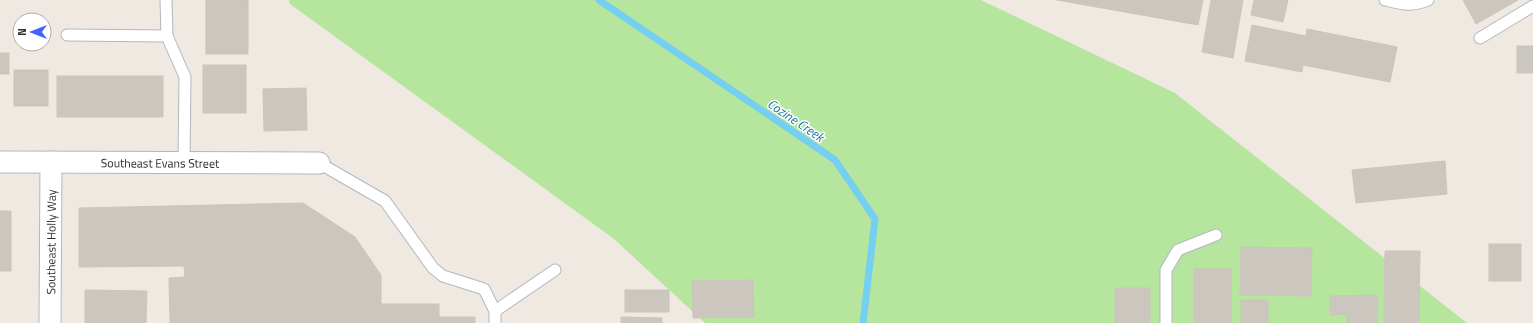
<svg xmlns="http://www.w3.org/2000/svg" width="1533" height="323" font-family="'Titillium Web',sans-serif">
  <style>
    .green { fill: #b6e59e }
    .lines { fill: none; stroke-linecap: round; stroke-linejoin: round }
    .stream { stroke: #75cff0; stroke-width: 7 }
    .building { fill: #cbc7bf; stroke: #cbc5ba }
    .service-casing { stroke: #b4b7c1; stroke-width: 13 }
    .minor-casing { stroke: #b4b7c1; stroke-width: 23 }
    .service { stroke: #fff; stroke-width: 11 }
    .minor { stroke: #fff; stroke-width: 21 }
    .labels { text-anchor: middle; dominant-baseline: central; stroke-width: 3; stroke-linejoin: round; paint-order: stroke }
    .street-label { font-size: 12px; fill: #2e2e2e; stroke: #fff }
    .water-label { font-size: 13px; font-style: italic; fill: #0d6fa3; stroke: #fff }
  </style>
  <rect width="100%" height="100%" fill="#efe9e1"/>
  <path class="green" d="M289 0H981L1175 93 1467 323H705L614 239 290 4Z"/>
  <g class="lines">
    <path class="stream" d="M599 0 835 160 875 219 863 323"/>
  </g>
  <g class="building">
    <rect x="206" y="0" width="42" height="54"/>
    <path d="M1057 0H1203L1198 25Z"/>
    <path d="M1211 0H1243L1233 58 1202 52Z"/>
    <path d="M1254 0H1288L1283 22 1251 15Z"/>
    <path d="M1463 0H1518L1476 24Z"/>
    <path d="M1252 25 1306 36 1307 29 1397 47 1390 82 1303 65 1302 72 1245 61Z"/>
    <rect x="1517" y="46" width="16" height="27"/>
    <rect x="0" y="53" width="9" height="21"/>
    <rect x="203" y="65" width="43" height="48"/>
    <rect x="14" y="70" width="34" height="36"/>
    <rect x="57" y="76" width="106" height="41"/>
    <path d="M306 88 307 130 264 131 263 89Z"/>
    <path d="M1445 161 1447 194 1356 203 1352 170Z"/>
    <path d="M303 203 355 237 381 275V304H439V317H475V323H170L169 278 185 277 184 266 79 267V208Z"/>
    <rect x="0" y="211" width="11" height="60"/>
    <rect x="1489" y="244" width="32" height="37"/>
    <path d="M1241 247 1312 248 1311 296 1240 295Z"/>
    <path d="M1385 251H1420L1419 323H1384Z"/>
    <rect x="1194" y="269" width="37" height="54"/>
    <path d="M753 280 754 317 693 318 692 281Z"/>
    <rect x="1115" y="288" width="35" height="35"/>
    <path d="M85 290 147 291 146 323H85Z"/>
    <rect x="625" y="290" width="44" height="22"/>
    <path d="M1377 295V323H1347L1346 314 1330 315V296Z"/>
    <rect x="1241" y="300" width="27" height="23"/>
    <path d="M621 317 662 318V323H621Z"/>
  </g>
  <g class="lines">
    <g class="service-casing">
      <g id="service">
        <path d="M166 0 167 36"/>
        <path d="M1385 0C1403 4 1410 7 1428 0"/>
        <path d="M67 35 167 36 185 77 184 162"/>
        <path d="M1480 38 1533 6"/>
        <path d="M319 163 385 201 433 268 443 276 484 289 495 311V323"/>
        <path d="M495 311 555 270"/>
        <path d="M1166 323V270L1178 250 1216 235"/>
      </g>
    </g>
    <g class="minor-casing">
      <g id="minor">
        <path id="s1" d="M0 162 319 163"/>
        <path id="s2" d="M50 323 51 162"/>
      </g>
    </g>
    <use href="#service" class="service"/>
    <use href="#minor" class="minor"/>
  </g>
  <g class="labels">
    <g class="street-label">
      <text stroke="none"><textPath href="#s1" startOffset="160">Southeast Evans Street</textPath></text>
      <text stroke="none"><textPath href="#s2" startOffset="81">Southeast Holly Way</textPath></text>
    </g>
    <g class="water-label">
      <text transform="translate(796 120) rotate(34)">Cozine Creek</text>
    </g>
  </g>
  <g transform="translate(32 32) rotate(270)"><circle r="19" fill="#ffffff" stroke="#ababab"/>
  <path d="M0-3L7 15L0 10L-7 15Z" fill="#4264fb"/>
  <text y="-6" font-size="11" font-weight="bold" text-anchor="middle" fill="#2e2e2e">N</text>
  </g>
</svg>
